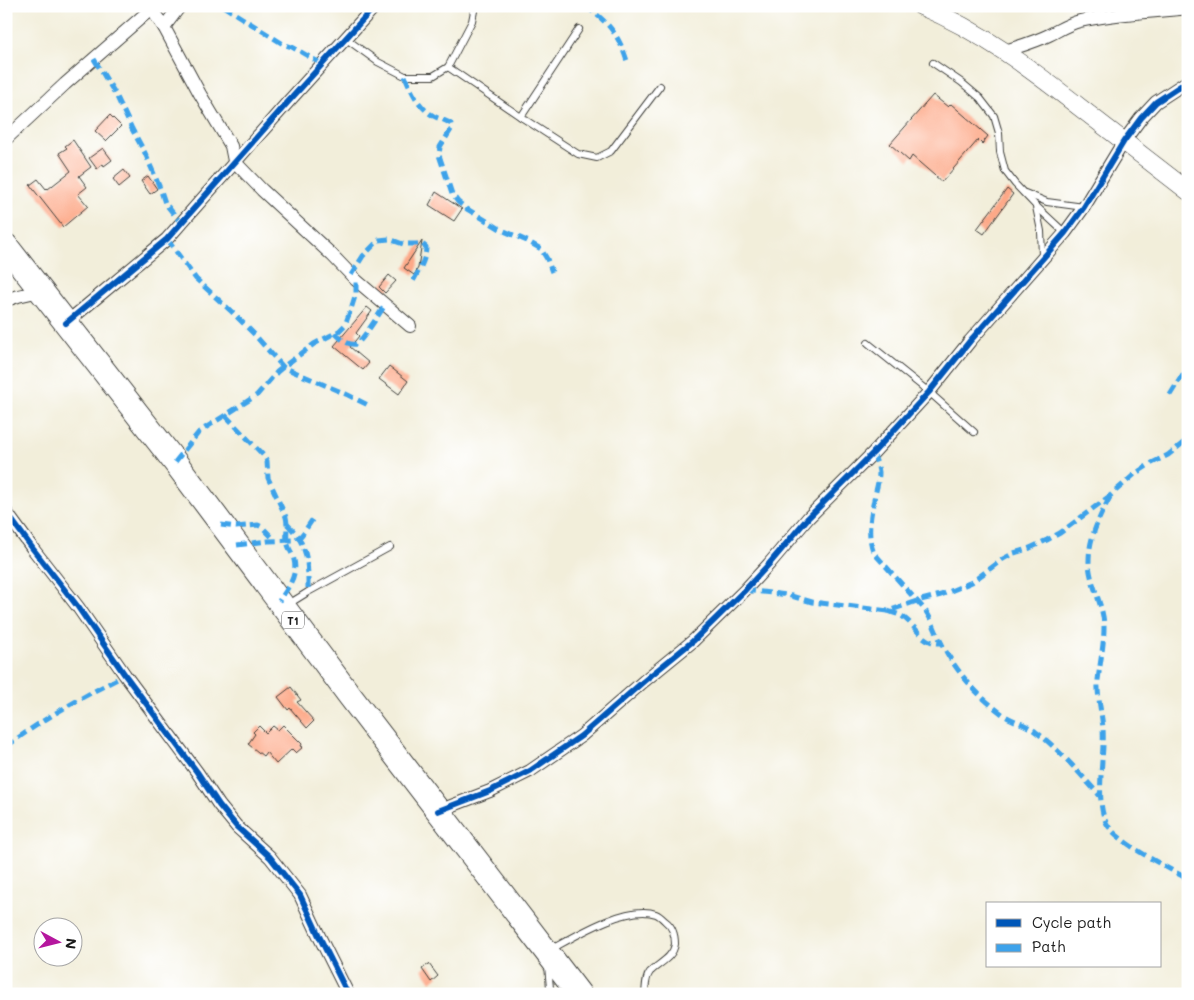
<svg xmlns="http://www.w3.org/2000/svg" width="1194" height="1000" font-family="Mali,sans-serif">
  <style>
    .building { fill: #fda988 }
    .lines { fill: none; stroke-linecap: round; stroke-linejoin: round }
    .lane-casing { stroke: #3c3c38; stroke-width: 8 }
    .street-casing { stroke: #3c3c38; stroke-width: 14 }
    .secondary-casing { stroke: #3c3c38; stroke-width: 19 }
    .highway-casing { stroke: #3c3c38; stroke-width: 26 }
    .lane { stroke: #fff; stroke-width: 6 }
    .street { stroke: #fff; stroke-width: 12 }
    .secondary { stroke: #fff; stroke-width: 18 }
    .highway { stroke: #fff; stroke-width: 24 }
    .quiet { stroke: #3da2ea; stroke-width: 5; stroke-dasharray: 10 5; stroke-linecap: butt }
    .cycleway-casing { stroke: #fff; stroke-width: 9 }
    .cycleway { stroke: #0057b8; stroke-width: 6 }
    .labels { text-anchor: middle; dominant-baseline: central; stroke-width: 4.5; stroke-linejoin: round; paint-order: stroke }
    .shield { fill: #fff; stroke: #606060; stroke-width: 1 }
    .shield-label { font-size: 11px; font-weight: bold; fill: #1c1c1c }
  </style>
  <rect width="100%" height="100%" fill="#fff"/>
  <filter id="ink" filterUnits="userSpaceOnUse"><feTurbulence type="fractalNoise" baseFrequency=".02" numOctaves="2"/><feDisplacementMap in="SourceGraphic" scale="10" xChannelSelector="R" yChannelSelector="G"/><feConvolveMatrix kernelMatrix="1 2 1 2 8 2 1 2 1" color-interpolation-filters="sRGB"/></filter>
  <filter id="wash" filterUnits="userSpaceOnUse"><feTurbulence type="fractalNoise" baseFrequency=".0096" numOctaves="4" result="noise"/><feDisplacementMap in="SourceGraphic" scale="20" xChannelSelector="R" yChannelSelector="G"/><feGaussianBlur stdDeviation="1.12" result="paint"/><feColorMatrix in="noise" values="0 0 0 0 0 0 0 0 0 0 0 0 0 0 0 0 0 1.4 0 .05"/><feComposite in="paint" operator="in"/></filter>
  <g filter="url(#wash)">
    <rect width="100%" height="100%" fill="#f2eeda"/>
    <g id="blocks">
      <g class="building">
        <path d="M933 95 948 107 951 104 988 136 982 144 978 140 942 182 912 156 909 161 890 144Z"/>
        <path d="M110 115 121 126 106 141 95 131Z"/>
        <path d="M73 140 91 167 79 176 87 187 78 194 88 206 63 227 30 185 38 179 46 189 47 188 48 189 71 171 59 153 67 148 65 146Z"/>
        <path d="M103 148 112 160 104 166 103 164 97 169 89 158Z"/>
        <path d="M124 170 130 178 119 187 113 179Z"/>
        <path d="M148 176 157 189 150 194 141 181Z"/>
        <path d="M1007 189 1013 194 984 234 977 229Z"/>
        <path d="M436 192 462 209 454 221 429 205Z"/>
        <path d="M422 241 418 268 414 275 404 268Z"/>
        <path d="M389 275 396 281 385 293 379 287Z"/>
        <path d="M367 307 372 311 356 333 359 336 350 347 369 363 363 370 334 346Z"/>
        <path d="M389 366 408 381 399 394 379 379Z"/>
        <path d="M291 687 301 700 297 702 314 721 307 728 290 708 288 710 278 697Z"/>
        <path d="M283 725 302 744 301 746 303 747 296 753 292 749 276 764 266 752 263 756 248 744 255 734 253 732 259 726 266 733 273 726 278 730Z"/>
        <path d="M429 964 438 976 431 982 422 969Z"/>
      </g>
    </g>
  </g>
  <g filter="url(#ink)">
    <use href="#blocks" fill-opacity="0" stroke="#3c3c38" stroke-width="1"/>
    <g class="lines">
      <g class="lane-casing">
        <g id="lane">
          <path d="M345 38 378 62 405 76H433L448 67 472 21 475 6"/>
          <path d="M933 63 961 82 980 98 994 116 999 133 1000 152 1005 171 1015 184 1036 206 1065 233"/>
          <path d="M448 67 521 117 578 154 597 158 611 151 660 86"/>
          <path d="M521 117 579 29"/>
          <path d="M1025 193 1047 202 1084 207"/>
          <path d="M1036 207 1041 231 1042 256"/>
          <path d="M868 343 929 392 974 432"/>
          <path d="M287 605 308 592 390 547"/>
          <path d="M550 950C575 936 627 904 656 914 659 915 662 918 665 921 672 926 675 935 675 944 673 958 659 963 650 972 645 978 646 986 645 994"/>
          <path d="M548 966 550 988 552 994"/>
        </g>
      </g>
      <g class="street-casing">
        <g id="street">
          <path d="M149 6 164 27 200 94 228 141 231 146 234 161 262 190 332 255 356 280 410 326"/>
          <path d="M164 27 180 6"/>
          <path d="M1005 51C1020 46 1035 42 1049 35 1059 30 1068 24 1080 21 1114 13 1153 12 1188 8"/>
          <path d="M6 139 65 84 151 9"/>
          <path d="M6 300 18 296 40 291"/>
          <path d="M66 323 167 239 288 102 375 6"/>
          <path d="M6 512 33 549 78 607 125 675 197 772 219 805 237 827 270 857 300 895 320 938 348 994"/>
          <path d="M438 811 490 791 530 771 581 736 644 681 693 641 745 590 769 564 808 518 873 453 929 392 970 341 1065 233 1084 207 1124 141 1141 118 1156 102 1188 81"/>
        </g>
      </g>
      <g class="secondary-casing">
        <path id="secondary" d="M921 6C981 31 1031 69 1082 109 1117 136 1153 164 1188 191"/>
      </g>
      <g class="highway-casing">
        <path id="highway" d="M6 246 175 462 350 696 579 994"/>
      </g>
      <use href="#lane" class="lane"/>
      <use href="#street" class="street"/>
      <use href="#secondary" class="secondary"/>
      <use href="#highway" class="highway"/>
      <g class="quiet">
        <path d="M223 6 283 44 292 47 322 64"/>
        <path d="M585 6C608 22 618 33 627 61"/>
        <path d="M94 59 116 95 132 129 145 153 160 188 165 203 181 223"/>
        <path d="M405 76C411 90 417 104 429 113 436 119 445 119 451 124L452 128 440 147 439 155 452 194 458 202 467 209 502 230 527 241 541 249 547 259 552 272"/>
        <path d="M167 239 196 279 232 312 254 334 283 367 348 395 368 405"/>
        <path d="M351 275 363 256 379 240 389 239 403 244H422L426 247C426 260 418 272 412 283"/>
        <path d="M335 333C340 338 348 346 356 344 361 343 381 311 385 305"/>
        <path d="M1170 395 1188 366"/>
        <path d="M225 415 264 456 267 461 268 478 286 517C288 525 286 533 287 541 288 548 293 554 294 560 298 576 287 589 279 601"/>
        <path d="M873 453C875 459 878 465 879 472 879 480 877 487 875 495 871 514 866 535 874 553L925 610C933 621 936 633 942 644 950 660 961 675 973 688 982 698 994 708 1005 716 1015 722 1026 724 1036 732 1060 750 1080 774 1101 797"/>
        <path d="M175 462 199 432 257 395 277 372 283 367 314 344 339 331 345 325 351 309 356 293V280"/>
        <path d="M1110 497C1099 518 1089 537 1089 561 1089 584 1104 604 1104 627 1104 645 1100 663 1098 680 1097 697 1102 713 1103 729 1105 756 1094 801 1107 824 1118 843 1168 868 1188 879"/>
        <path d="M287 524C309 545 308 564 308 592"/>
        <path d="M221 525 236 527 258 525 262 527 275 540"/>
        <path d="M6 538 9 530 10 518"/>
        <path d="M237 545 268 541 293 540 300 537 304 532 314 517"/>
        <path d="M745 590 788 595 812 602 888 611 917 601 941 595 972 582 1003 559 1014 553 1030 548 1047 540 1060 533 1111 495 1136 473 1152 463 1168 455 1188 439"/>
        <path d="M888 611C893 613 899 614 903 617 917 627 922 644 941 643"/>
        <path d="M6 747C42 719 84 696 125 675"/>
      </g>
      <g class="cycleway-casing">
        <g id="cycleway">
          <path d="M66 323 167 239 288 102 375 6"/>
          <path d="M6 512 33 549 78 607 125 675 197 772 219 805 237 827 270 857 300 895 320 938 348 994"/>
          <path d="M438 811 490 791 530 771 581 736 644 681 693 641 745 590 769 564 808 518 873 453 929 392 970 341 1065 233 1084 207 1124 141 1141 118 1156 102 1188 81"/>
        </g>
      </g>
      <use href="#cycleway" class="cycleway"/>
    </g>
  </g>
  <g class="labels">
    <rect class="shield" x="282" y="611.5" width="22" height="17" rx="4"/>
    <g class="shield-label">
      <text x="293" y="620">T1</text>
    </g>
  </g>
  <rect width="1194" height="1000" fill="none" stroke="#fff" stroke-width="25"/>
  <rect x="986" y="902" width="175" height="65" fill="#ffffff" stroke="#a4a4a4"/>
  <rect x="996" y="919" width="25" height="8" fill="#0057b8" stroke="#a4a4a4"/>
  <text x="1032" y="928" font-size="15" fill="#1c1c1c">Cycle path</text>
  <rect x="996" y="944" width="25" height="8" fill="#3da2ea" stroke="#a4a4a4"/>
  <text x="1032" y="952" font-size="15" fill="#1c1c1c">Path</text>
  <g transform="translate(58 942) rotate(97)"><circle r="24" fill="#ffffff" stroke="#a4a4a4"/>
  <path d="M0-4L9 19L0 12L-9 19Z" fill="#b5179e"/>
  <text y="-8" font-size="14" font-weight="bold" text-anchor="middle" fill="#1c1c1c">N</text>
  </g>
</svg>
